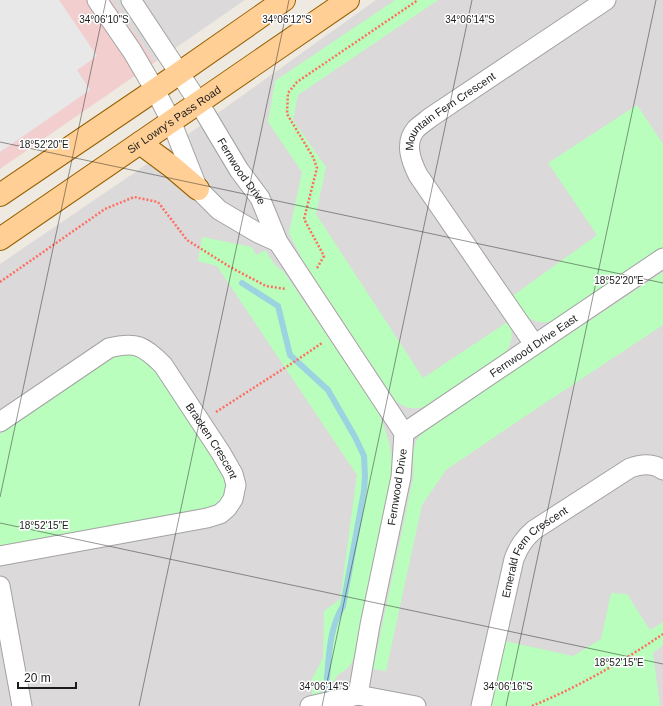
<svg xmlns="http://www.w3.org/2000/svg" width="663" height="706" font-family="Arial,sans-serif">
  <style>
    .residential { fill: #dbd9d9 }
    .commercial { fill: #f2cfce }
    .park { fill: #b9febd }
    .parking { fill: #e8e8e8 }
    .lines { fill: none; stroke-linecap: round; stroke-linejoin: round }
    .stream { stroke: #9dd3e1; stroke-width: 6 }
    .minor-casing { stroke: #a3a3a3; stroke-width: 21 }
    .major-casing { stroke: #956000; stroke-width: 24 }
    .path { stroke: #ff6e62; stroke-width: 2.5; stroke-dasharray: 2 2; stroke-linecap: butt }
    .minor { stroke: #fff; stroke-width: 19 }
    .major { stroke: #ffcf96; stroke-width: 22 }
    .ticks { fill: none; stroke: #1c1c1c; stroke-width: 1; stroke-opacity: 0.45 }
    .labels { text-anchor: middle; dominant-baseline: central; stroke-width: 3; stroke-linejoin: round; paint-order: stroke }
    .street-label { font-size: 11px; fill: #1c1c1c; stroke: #fff }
    .ticks-label { font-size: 10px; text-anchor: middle; fill: #1c1c1c; stroke: #fff; stroke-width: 3; stroke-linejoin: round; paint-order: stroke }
  </style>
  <rect width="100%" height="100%" fill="#efeae1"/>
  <g class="residential">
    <path d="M111 0H245L155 62Z"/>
    <path d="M376 0H663V706H0V264L134 173Z"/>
  </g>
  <path class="commercial" d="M0 0H111L155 62 0 169Z"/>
  <g class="park">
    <path d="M395 0H438L298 95 293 120 326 167 316 214 423 378 509 321C514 336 512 346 502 357L430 404C418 411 407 410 396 401L302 259 289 233 302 172 268 122 275 81Z"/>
    <path d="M637 105 663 144V250L556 320C532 328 524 314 511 297L597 235 548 163Z"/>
    <path d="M202 237 252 247 256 255 265 250 275 265 284 272 376 408C388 433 393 451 392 478L355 655 352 662 347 669 339 674 328 688 312 697V679L323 658 324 611 340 599 357 475 217 266 198 261Z"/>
    <path d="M663 272V325L530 413 446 470 422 505 386 671 373 669 413 478C415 460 409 446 423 432Z"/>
    <path d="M132 354 140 356 153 365 222 468C229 486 229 494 214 508L0 549V434L112 358 119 355Z"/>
    <path d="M611 593 627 594 650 630 663 622V645L653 653 660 706H490L504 641 573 656 601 639Z"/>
  </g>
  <path class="parking" d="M0 0H59L97 56 77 70 90 90 0 152Z"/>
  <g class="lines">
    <path class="stream" d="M242 283 278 306 290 355 328 390 355 437 364 456 365 477 364 491 343 606C328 630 329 661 326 689"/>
    <g class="minor-casing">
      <g id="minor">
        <path d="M97 0 132 51 155 90 171 121 198 189 219 210 258 233 278 242"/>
        <path id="s1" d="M131 0 199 103 239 170 260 198 278 242 404 433 401 477 370 625 358 695"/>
        <path id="s2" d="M534 344 418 175C411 161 404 143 416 129 420 125 426 121 431 117L606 0"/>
        <path id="s3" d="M0 422 109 348C136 341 144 346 163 365L221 453 233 474 236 485 233 499 227 508 220 514 207 518 0 556"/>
        <path id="s4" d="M404 433 663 258"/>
        <path d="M0 586 22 706"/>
        <path d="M310 706 358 695 416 706"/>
        <path id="s5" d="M481 706 514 559C519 546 524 539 534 530L630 468C641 464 653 463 663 470"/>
      </g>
    </g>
    <g class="major-casing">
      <g id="major">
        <path d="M140 143 171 166 198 189"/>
        <path d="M0 195 155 90 284 0"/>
        <path id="s6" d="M0 239 348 0"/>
      </g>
    </g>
    <g class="path">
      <path d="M317 268 324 256 304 219 317 168 313 157 287 114 288 93 297 82 418 0"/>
      <path d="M0 282 105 209 134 197 158 202 187 240 230 267 266 286 286 289"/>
      <path d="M216 412 297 360 322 343"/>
      <path d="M532 706C578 687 622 662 663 634"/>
    </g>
    <use href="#minor" class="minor"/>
    <use href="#major" class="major"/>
  </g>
  <path class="ticks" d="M0 142 663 283M0 497 106 0M0 523 663 664M139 706 289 0M322 706 472 0M506 706 656 0"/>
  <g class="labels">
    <g class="street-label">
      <text stroke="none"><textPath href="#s2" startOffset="290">Mountain Fern Crescent</textPath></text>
      <text stroke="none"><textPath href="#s6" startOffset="211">Sir Lowry's Pass Road</textPath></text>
      <text stroke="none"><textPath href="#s1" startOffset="204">Fernwood Drive</textPath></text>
      <text stroke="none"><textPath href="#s4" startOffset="156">Fernwood Drive East</textPath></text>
      <text stroke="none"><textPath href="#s3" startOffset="283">Bracken Crescent</textPath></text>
      <text transform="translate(397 487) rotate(-81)">Fernwood Drive</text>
      <text stroke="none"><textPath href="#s5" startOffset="168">Emerald Fern Crescent</textPath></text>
    </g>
  </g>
  <g class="ticks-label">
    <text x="104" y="23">34°06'10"S</text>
    <text x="287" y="23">34°06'12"S</text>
    <text x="470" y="23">34°06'14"S</text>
    <text x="44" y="148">18°52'20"E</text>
    <text x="619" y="284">18°52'20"E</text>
    <text x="44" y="529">18°52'15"E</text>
    <text x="619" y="666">18°52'15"E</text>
    <text x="324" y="690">34°06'14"S</text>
    <text x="508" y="690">34°06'16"S</text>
  </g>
  <path d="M18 682v6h58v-6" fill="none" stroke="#1c1c1c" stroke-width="2"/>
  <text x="24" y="682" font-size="12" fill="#1c1c1c" stroke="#ffffff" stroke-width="3" paint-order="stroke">20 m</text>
</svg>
